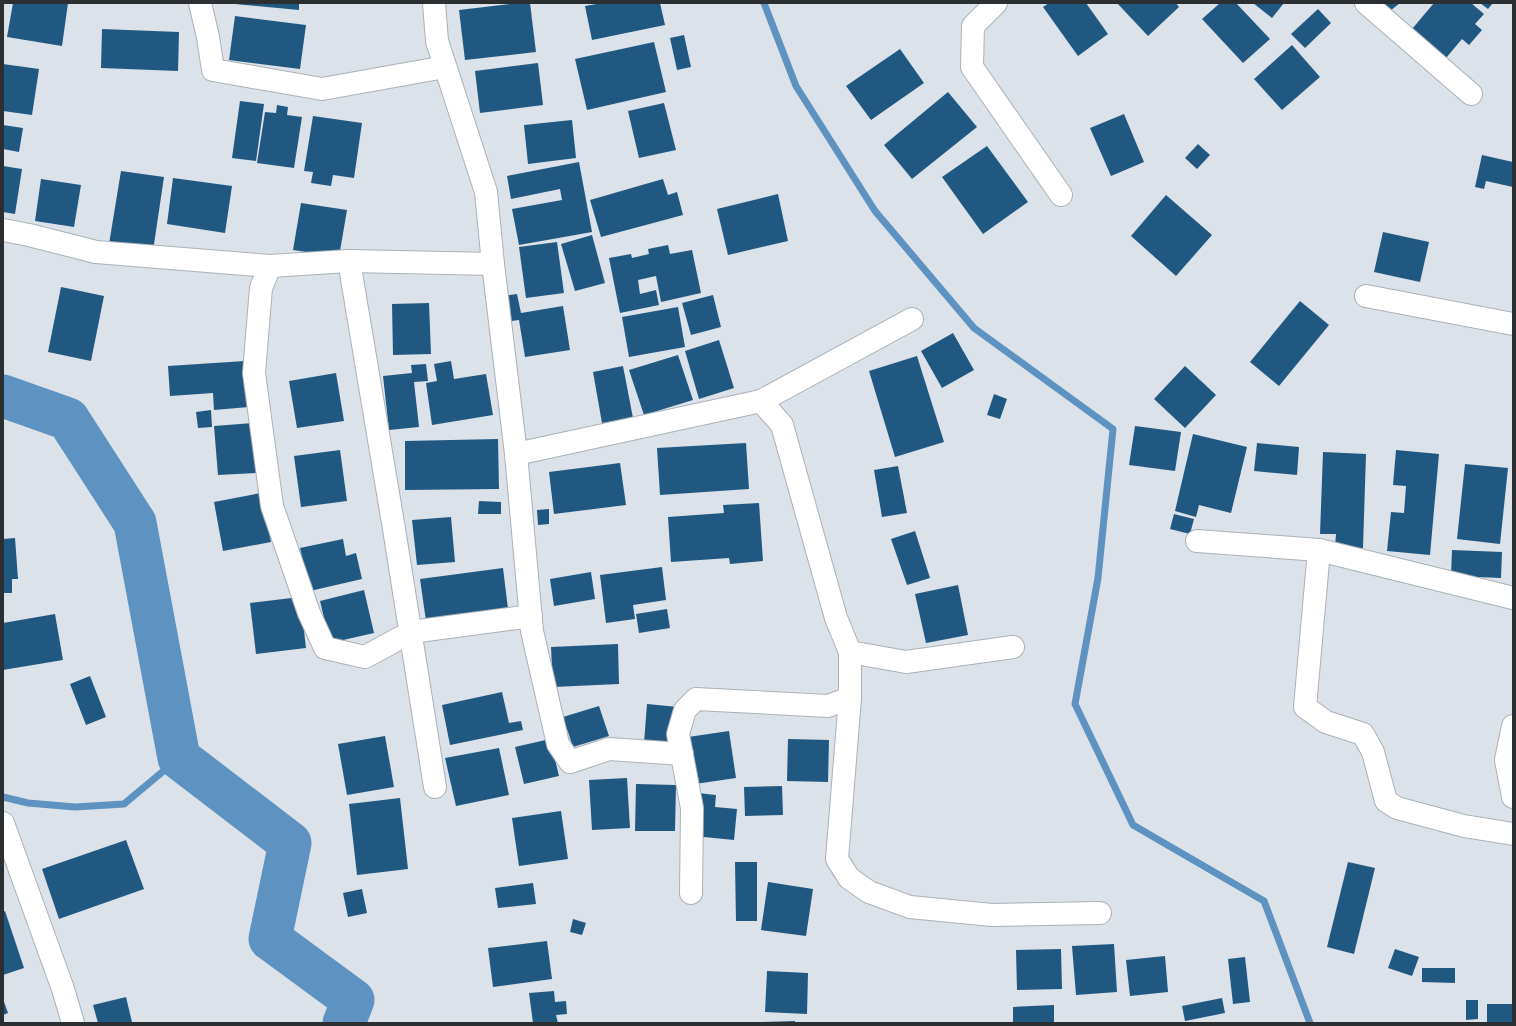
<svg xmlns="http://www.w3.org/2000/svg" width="1516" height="1026" font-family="'Playfair Display',serif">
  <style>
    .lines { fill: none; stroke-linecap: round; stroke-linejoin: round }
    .stream { stroke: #5e93c1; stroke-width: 7 }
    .river { stroke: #5e93c1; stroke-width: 43 }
    .building { fill: #215882 }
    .street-casing { stroke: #aab1b7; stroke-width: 24 }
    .street { stroke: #fff; stroke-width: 22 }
  </style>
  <rect width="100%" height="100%" fill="#dbe2e9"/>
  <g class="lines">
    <g class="stream">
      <path d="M764 3 796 86 875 211 974 328 1113 429 1098 578 1075 704 1133 825 1264 901 1310 1023"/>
      <path d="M3 797 28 803 75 807 124 804 179 758"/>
    </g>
    <path class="river" d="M3 396 68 419 135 523 179 758 290 843 270 939 353 1000 344 1023"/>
  </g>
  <g class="building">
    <path d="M13 3H68L62 46 7 37Z"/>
    <path d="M235 3H299V10L235 4Z"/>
    <path d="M519 3H530L536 52 465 60 459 10Z"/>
    <path d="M602 3H660L665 25 592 40 585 6Z"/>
    <path d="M1049 3H1086L1108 34 1078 56 1043 7Z"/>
    <path d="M1117 3H1176L1179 7 1148 36Z"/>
    <path d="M1220 3H1236L1270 39 1243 63 1202 19Z"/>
    <path d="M1253 3H1284L1272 18Z"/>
    <path d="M1375 3H1400L1385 15Z"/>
    <path d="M1434 3H1471L1484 14 1475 24 1482 30 1469 45 1462 39 1446 58 1412 29Z"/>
    <path d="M1480 3H1493L1488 9Z"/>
    <path d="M1318 9 1331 23 1305 48 1291 34Z"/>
    <path d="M235 16 306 25 300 69 229 60Z"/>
    <path d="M102 29 179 32 178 71 101 68Z"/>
    <path d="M684 35 691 67 677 70 670 38Z"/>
    <path d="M654 42 666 92 587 110 575 59Z"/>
    <path d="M1292 45 1320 77 1282 110 1254 79Z"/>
    <path d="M900 49 924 83 871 120 846 86Z"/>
    <path d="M538 63 543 105 480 113 475 71Z"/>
    <path d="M3 64 39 69 32 115 3 111Z"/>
    <path d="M948 92 977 127 912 179 884 145Z"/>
    <path d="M240 101 264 104 256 161 232 158Z"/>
    <path d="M664 103 676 150 639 158 628 111Z"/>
    <path d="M277 105 288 107 287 115 302 117 294 168 257 163 265 112 276 113Z"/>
    <path d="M1124 114 1144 162 1111 176 1090 128Z"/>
    <path d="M313 116 362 123 354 178 333 175 331 186 311 183 313 172 304 171Z"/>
    <path d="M572 120 576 158 528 164 524 125Z"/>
    <path d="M3 125 23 128 19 152 3 149Z"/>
    <path d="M1198 144 1210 155 1197 169 1185 158Z"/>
    <path d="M987 146 1028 202 983 234 942 177Z"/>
    <path d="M1482 155 1513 162V187L1486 181 1484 189 1475 187Z"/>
    <path d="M579 162 592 232 519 245 512 209 562 200 560 189 511 199 507 176Z"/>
    <path d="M3 166 22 169 15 214 3 212Z"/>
    <path d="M121 171 164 177 153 251 109 244Z"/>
    <path d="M173 178 232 186 225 233 167 224Z"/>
    <path d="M41 179 81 185 74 227 35 221Z"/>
    <path d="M663 179 668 195 677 192 683 215 601 237 590 200Z"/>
    <path d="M778 194 788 241 728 255 717 209Z"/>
    <path d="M1166 195 1212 235 1176 276 1131 236Z"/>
    <path d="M301 203 347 210 339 257 293 250Z"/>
    <path d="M1383 232 1429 242 1420 282 1374 272Z"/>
    <path d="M592 235 605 283 575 291 561 244Z"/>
    <path d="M557 242 564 293 526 298 519 247Z"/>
    <path d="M668 245 670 254 692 250 701 293 661 302 656 276 638 280 640 294 656 290 659 305 620 313 609 258 631 254 632 258 649 254 648 249Z"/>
    <path d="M61 287 104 296 91 361 48 352Z"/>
    <path d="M517 294 521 313 563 306 570 350 525 357 519 320 505 322 501 296Z"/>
    <path d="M713 295 721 327 691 335 682 303Z"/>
    <path d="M1300 301 1329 325 1279 386 1250 362Z"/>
    <path d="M429 303 431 354 393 355 392 304Z"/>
    <path d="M678 307 685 347 629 357 622 317Z"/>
    <path d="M953 333 974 370 942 388 921 351Z"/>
    <path d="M719 340 734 388 699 399 685 351Z"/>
    <path d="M678 355 693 400 644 415 629 370Z"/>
    <path d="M917 356 944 442 895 457 869 371Z"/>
    <path d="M245 361 249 407 214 410 213 393 170 396 168 366Z"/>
    <path d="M451 361 454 379 486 374 493 415 432 425 426 383 437 381 434 364Z"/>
    <path d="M426 364 428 381 414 382 419 427 389 430 383 376 412 373 411 365Z"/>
    <path d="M623 366 633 418 602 423 593 372Z"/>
    <path d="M1185 366 1216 395 1185 428 1154 399Z"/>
    <path d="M336 373 344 421 297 428 289 381Z"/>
    <path d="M994 394 1007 399 1000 419 987 415Z"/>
    <path d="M211 410 212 427 198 428 196 412Z"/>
    <path d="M253 423 256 473 218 475 214 426Z"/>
    <path d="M1135 426 1181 432 1175 471 1129 465Z"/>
    <path d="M1193 434 1247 447 1231 513 1199 505 1196 517 1175 511Z"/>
    <path d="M498 439 499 489 405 490V441Z"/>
    <path d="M746 443 749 489 660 495 657 448Z"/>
    <path d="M1257 443 1299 447 1297 475 1254 471Z"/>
    <path d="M340 450 347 501 301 507 294 456Z"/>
    <path d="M1396 450 1439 454 1430 555 1387 551 1391 512 1404 513 1406 486 1393 485Z"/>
    <path d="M1323 452 1366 454 1363 548 1335 547 1336 534H1320Z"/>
    <path d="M620 463 626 505 554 514 549 472Z"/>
    <path d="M1465 464 1508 468 1500 544 1457 539Z"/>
    <path d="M898 466 907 513 882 517 874 470Z"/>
    <path d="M261 493 271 542 223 551 214 502Z"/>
    <path d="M479 501 501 502V514H478Z"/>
    <path d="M759 503 763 561 730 564 729 558 671 562 668 517 724 513 723 505Z"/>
    <path d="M549 509V524L538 525 537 510Z"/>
    <path d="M1174 514 1194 519 1190 534 1170 529Z"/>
    <path d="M451 517 455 562 417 565 412 520Z"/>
    <path d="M915 531 930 578 907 585 891 539Z"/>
    <path d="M15 538 18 579H12V593H3V539Z"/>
    <path d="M343 539 346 556 356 553 362 579 310 591 300 548Z"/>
    <path d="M1452 550 1502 552 1501 578 1451 576Z"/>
    <path d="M662 567 666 600 633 605 635 619 606 623 600 575Z"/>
    <path d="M503 568 508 609 426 621 420 579Z"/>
    <path d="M591 572 595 599 554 606 550 579Z"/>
    <path d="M958 585 968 635 926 643 915 594Z"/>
    <path d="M364 590 374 633 330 643 320 601Z"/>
    <path d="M300 597 306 648 256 654 250 603Z"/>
    <path d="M667 609 670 628 639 633 636 614Z"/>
    <path d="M55 614 63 660 3 670V623Z"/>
    <path d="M618 644 619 684 553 687 551 647Z"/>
    <path d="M90 676 106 717 86 725 70 684Z"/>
    <path d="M502 692 509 723 521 721 523 730 450 745 442 705Z"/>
    <path d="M647 704 678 707 675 746 644 743Z"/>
    <path d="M599 706 609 736 573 747 563 717Z"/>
    <path d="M729 731 736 778 695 784 688 737Z"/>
    <path d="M385 736 394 787 347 795 338 744Z"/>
    <path d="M550 739 559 776 524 784 515 747Z"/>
    <path d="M788 739 829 740 828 782 787 781Z"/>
    <path d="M499 748 509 795 456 806 445 758Z"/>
    <path d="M627 778 630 828 592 830 589 780Z"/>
    <path d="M636 784 676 785 675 831H635Z"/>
    <path d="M782 786 783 815 745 816 744 787Z"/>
    <path d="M698 793 716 795 715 807 737 809 734 840 694 836Z"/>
    <path d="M400 798 408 869 357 875 349 804Z"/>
    <path d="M561 811 568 859 519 866 512 818Z"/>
    <path d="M126 840 144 889 59 919 42 869Z"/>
    <path d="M735 862H757V921H736Z"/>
    <path d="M1348 862 1375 868 1354 954 1327 947Z"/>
    <path d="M768 882 813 889 806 936 761 930Z"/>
    <path d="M533 883 536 904 498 908 495 888Z"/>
    <path d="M362 889 367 913 348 917 343 893Z"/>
    <path d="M5 911 24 968 3 975V912Z"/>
    <path d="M573 919 586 923 582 935 570 932Z"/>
    <path d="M547 941 552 979 493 987 488 948Z"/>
    <path d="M1114 944 1117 992 1076 995 1072 946Z"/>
    <path d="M1061 949 1062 989 1017 990 1016 950Z"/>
    <path d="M1395 949 1419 957 1412 976 1388 968Z"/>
    <path d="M1165 956 1168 992 1130 996 1126 960Z"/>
    <path d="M1245 957 1250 1002 1233 1004 1228 959Z"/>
    <path d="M1422 968H1455V983L1422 982Z"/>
    <path d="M767 971 808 973 807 1014 765 1012Z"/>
    <path d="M554 991 555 1002 566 1001 567 1014 556 1015 558 1023H533L529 993Z"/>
    <path d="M126 997 132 1022 126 1023H98L93 1005Z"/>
    <path d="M1222 998 1225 1013 1185 1021 1182 1006Z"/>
    <path d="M3 999 8 1013 3 1015Z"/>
    <path d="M1466 1000H1478V1019L1466 1020Z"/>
    <rect x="1487" y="1004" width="26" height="19"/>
    <path d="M1054 1005V1023H1013V1007Z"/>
    <path d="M795 1021V1023H760V1022Z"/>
  </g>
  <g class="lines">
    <g class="street-casing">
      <g id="street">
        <path d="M200 3 208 37 213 70 322 89 445 67"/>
        <path d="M434 3 437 41 486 192 493 264 516 454 532 631 558 744 570 762 609 749 682 754"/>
        <path d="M996 3 973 26 972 67 1061 195"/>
        <path d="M1366 3 1471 94"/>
        <path d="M3 230 29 235 96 252 270 266 349 261 493 264"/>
        <path d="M349 261 394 529 435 787"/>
        <path d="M270 266 261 288 254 373 272 506 309 613 325 648 365 657 411 632 531 616"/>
        <path d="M1366 296 1513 324"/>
        <path d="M761 401 782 425 836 618 850 652V698L837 859 849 878 869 892 910 907 992 915 1100 913"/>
        <path d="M516 454 761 401 912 319"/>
        <path d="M1197 541 1319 550 1513 598"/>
        <path d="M1319 550 1305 707 1326 722 1363 734 1373 752 1386 801 1397 808 1464 826 1513 834"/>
        <path d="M850 652 906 662 1013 647"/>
        <path d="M1513 726 1506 760 1513 797"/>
        <path d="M3 823 63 989 73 1023"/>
        <path d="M691 893 692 808 678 734 685 710 696 699 828 706 850 698"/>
      </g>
    </g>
    <use href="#street" class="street"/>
  </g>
  <rect width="1516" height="1026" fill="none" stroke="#2c2f31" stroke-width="8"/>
</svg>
